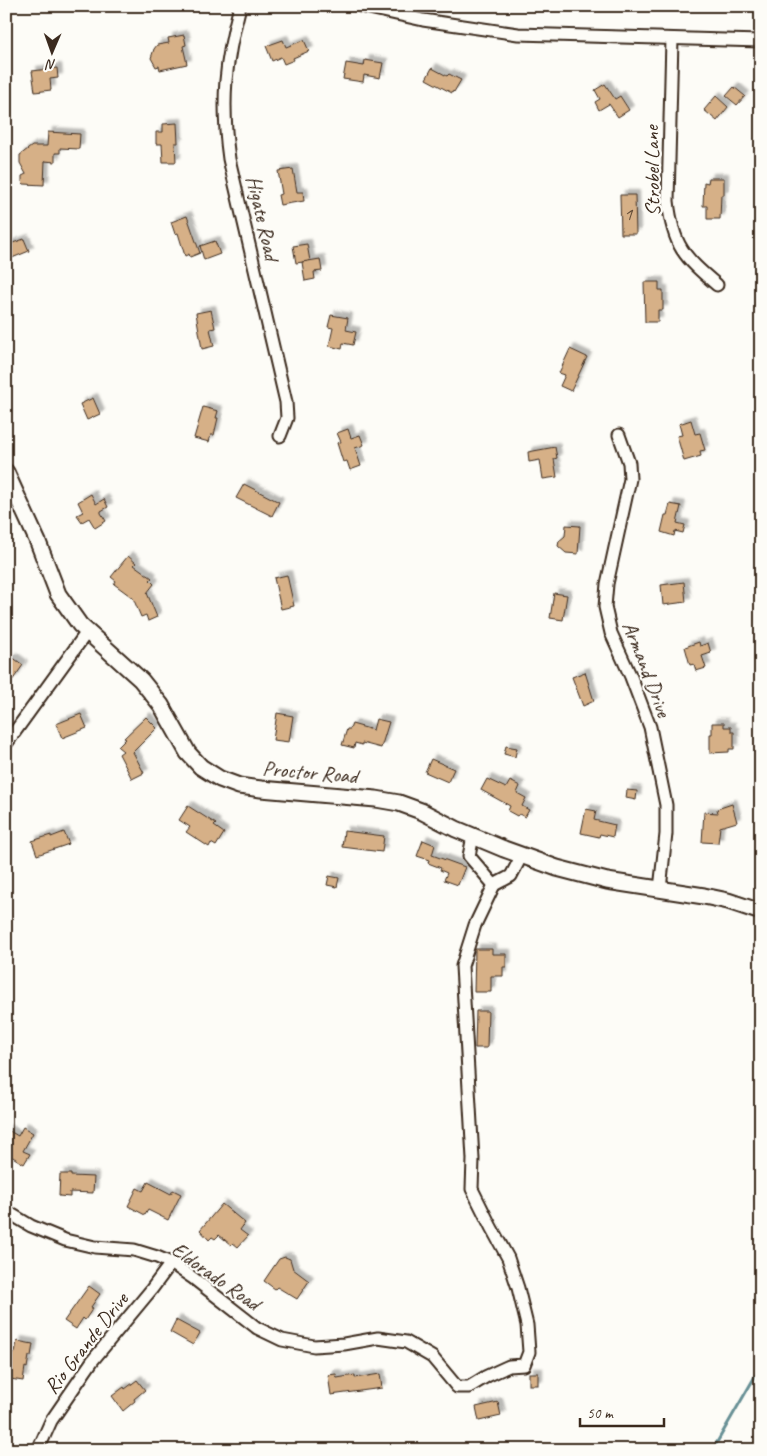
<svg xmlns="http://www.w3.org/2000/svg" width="767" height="1456" font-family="Caveat,sans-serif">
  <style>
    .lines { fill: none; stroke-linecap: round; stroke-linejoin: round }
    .stream { stroke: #689095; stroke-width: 3 }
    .building { fill: #d6b087; stroke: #3b2a1e; filter: url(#shadow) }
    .minor-casing { stroke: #3b2a1e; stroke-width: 15 }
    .major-casing { stroke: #3b2a1e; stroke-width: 19 }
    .minor { stroke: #fdfcf7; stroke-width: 11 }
    .major { stroke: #fdfcf7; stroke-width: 15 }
    .labels { text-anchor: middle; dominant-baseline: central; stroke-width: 4.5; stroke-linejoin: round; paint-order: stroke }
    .number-label { font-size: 19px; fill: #624c38 }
    .street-label { font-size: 21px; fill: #3b2a1e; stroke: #fdfcf7 }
  </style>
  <defs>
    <filter id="shadow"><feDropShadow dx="4.5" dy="-4.5" stdDeviation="1" flood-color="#0004"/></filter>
  </defs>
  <rect width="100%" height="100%" fill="#fdfcf7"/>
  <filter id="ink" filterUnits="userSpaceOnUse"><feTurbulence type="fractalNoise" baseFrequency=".02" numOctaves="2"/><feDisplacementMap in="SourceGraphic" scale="10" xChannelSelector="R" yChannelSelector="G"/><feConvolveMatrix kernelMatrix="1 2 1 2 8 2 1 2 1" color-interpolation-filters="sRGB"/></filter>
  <g filter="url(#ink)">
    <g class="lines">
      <path class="stream" d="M716 1450V1444L761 1366"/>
    </g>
    <g class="building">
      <path d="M184 35 186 45 183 46 187 64 160 70 159 66 156 67 151 58 154 49 157 45 169 43 168 38Z"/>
      <path d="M283 40 286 47 304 40 309 51 293 58 294 60 284 64 281 57 272 61 266 46Z"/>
      <path d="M365 60 383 63 380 78 364 75 363 82 343 79 346 63 364 66Z"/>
      <path d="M57 68 58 78 50 79 51 90 35 92 32 71Z"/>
      <path d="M432 68 447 76 449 74 461 80 454 92 453 91 452 93 426 79Z"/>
      <path d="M605 84 615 99 620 96 629 110 618 117 609 104 599 110 595 102 600 99 595 90Z"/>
      <path d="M734 87 745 96 737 105 726 96Z"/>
      <path d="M716 96 728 107 717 121 704 110Z"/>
      <path d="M177 123 178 143H175L176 162H163L162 144H156V132H163V124Z"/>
      <path d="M48 132 80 134 79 149 60 148V153H55V162L45 161 44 185 24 184 22 182V176L26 174 20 163V155L32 146H47Z"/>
      <path d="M293 169 297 192H303L304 201 280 205 278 195 282 194 278 171Z"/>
      <path d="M709 178H724V195H721L720 219H707V206H703L704 182 708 183Z"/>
      <path d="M620 195H635L636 234H621Z"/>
      <path d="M187 216 200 253 190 257 189 254 185 256 178 233 175 234 171 222Z"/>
      <path d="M24 239 29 251 12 258 7 245Z"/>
      <path d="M215 241 220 254 204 260 200 246Z"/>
      <path d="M307 244 310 261 296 263 293 246Z"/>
      <path d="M320 259 322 271 314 272 315 279 305 281 302 262Z"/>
      <path d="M644 282H659V290H663V310H658V322H645Z"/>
      <path d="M211 310 215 328 210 329 214 346 202 349 196 313Z"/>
      <path d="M331 315 348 318 346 330 356 332 353 345 343 343 342 349 329 346 333 328 328 327Z"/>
      <path d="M570 349 587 357 571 391 560 386 565 375 559 373Z"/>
      <path d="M93 398 100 414 87 420 80 404Z"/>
      <path d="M203 407 218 411 216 418H218L214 435H211L209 442 194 438Z"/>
      <path d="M691 420 695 434 700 433 705 450 700 451 701 456 684 461 677 436 682 435 679 424Z"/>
      <path d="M348 429 351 438 360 435 364 445 355 448 361 466 350 470 347 461 343 462 337 443 341 442 337 433Z"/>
      <path d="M555 447 557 458 554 459 557 477 543 479 540 460 529 462 528 452Z"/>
      <path d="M244 484 279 502 272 516 236 498Z"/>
      <path d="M91 494 96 504 104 499 108 507 101 511V513L106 521 95 528 89 518 82 522 77 515 83 512 78 502Z"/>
      <path d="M670 504 681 506 677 523 685 525 683 533 675 531 674 536 661 532 665 515H667Z"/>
      <path d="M566 525 580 526 578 554 566 553 558 546 559 541 565 536Z"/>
      <path d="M128 556 136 563 134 565 152 578 150 580 154 584 147 593 157 617 148 621 146 615 141 617 133 598 114 584 116 581 111 577Z"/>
      <path d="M287 575 294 606 281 609 274 578Z"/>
      <path d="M684 582 686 602 663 605 661 585Z"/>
      <path d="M554 593 567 595 563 620 550 618Z"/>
      <path d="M699 642 700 646 708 643 711 653 702 656 706 668 696 671 694 664 690 665 685 647Z"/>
      <path d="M12 657 23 665 12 681 6 677V664Z"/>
      <path d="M585 672 594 701 583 706 572 677Z"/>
      <path d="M277 713 293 716 289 742 273 740Z"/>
      <path d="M81 714 87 728 62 738 56 724Z"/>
      <path d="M146 717 157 728 133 752 144 773 132 779 119 754 123 751 118 747 126 739 124 738Z"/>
      <path d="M376 719 389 722 381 748 362 743V745L355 743 354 748 342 745 347 729H350L352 724 373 730Z"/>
      <path d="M712 723H724V727H731V732H734V749H729V752L710 753V734H712Z"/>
      <path d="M506 746 517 748 515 757 504 754Z"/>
      <path d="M431 759 454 769 448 782 425 772Z"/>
      <path d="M487 779 506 788 510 781 520 786 517 793 526 798 522 806 529 810 525 817 519 814 517 816 508 811 510 806 481 790Z"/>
      <path d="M627 790 637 791 636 800 626 798Z"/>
      <path d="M732 804 737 822 720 827 718 843 702 842 704 812 718 813 717 809Z"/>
      <path d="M188 806 216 824 214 826 224 833 216 846 211 843 209 847 186 832 190 827 179 820Z"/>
      <path d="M586 809 596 811 594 820 615 825 613 837 600 834 599 837 581 833Z"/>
      <path d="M344 831 384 836 382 852 342 847Z"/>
      <path d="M64 832 69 844 37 855 32 841 51 835V837Z"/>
      <path d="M423 840 435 845 432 855 465 867 458 885 444 880 447 873 440 870 441 868 428 863 429 860 417 856Z"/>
      <path d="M329 876 339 878 337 887 327 885Z"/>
      <path d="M475 949H492V954H506V967H503V976H491V992H474Z"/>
      <path d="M476 1011H488L487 1048H475Z"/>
      <path d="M23 1127 33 1133 23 1151 30 1154 24 1164 6 1153V1129L18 1136Z"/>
      <path d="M60 1174H71V1176L94 1177 93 1193 70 1192V1197L59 1196Z"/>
      <path d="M148 1182 171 1194 173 1190 181 1194 168 1220 148 1210 145 1215 128 1206 137 1188 143 1191Z"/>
      <path d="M222 1204 245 1223 240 1230 248 1236 238 1247 233 1243 231 1245 219 1235 215 1239 212 1237 209 1240 200 1230Z"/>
      <path d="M285 1257 290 1259 293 1269 309 1281 297 1299 277 1287 275 1289 264 1281 279 1259Z"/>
      <path d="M89 1286 100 1294 91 1307 93 1308 85 1320 83 1318 76 1329 64 1321Z"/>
      <path d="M176 1320 200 1333 193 1345 170 1332Z"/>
      <path d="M17 1341 33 1344 31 1356H29L27 1368 25 1367 23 1381 10 1379 12 1353H15Z"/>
      <rect x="529" y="1373" width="9" height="12"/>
      <path d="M336 1374 337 1378 355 1375V1378L380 1374 382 1388 331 1395 328 1375Z"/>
      <path d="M137 1380 145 1390 134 1399 135 1401 123 1411 112 1396 124 1387 125 1389Z"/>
      <path d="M498 1402 501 1416 479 1421 476 1407Z"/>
    </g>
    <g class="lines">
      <g class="minor-casing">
        <g id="minor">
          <path d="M240 6C225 62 221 101 229 159L286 402 287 418 280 436"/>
          <path d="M360 6 423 20 518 34 761 41"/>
          <path d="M672 39 668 201C673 246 684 257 717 285"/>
          <path d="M619 435 629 463 630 479 607 584 605 607 611 633 631 677 650 727 666 805V834L660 889"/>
          <path d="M6 744 87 632"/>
          <path d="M473 836 469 856 494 885 511 876 522 855"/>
          <path d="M6 1211 31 1226 65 1240 95 1247 134 1250 157 1257 171 1263 193 1278 257 1328 282 1340 314 1346 344 1344 378 1338 406 1342 432 1357 457 1387H469L487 1376 509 1366 524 1365 529 1352 527 1325 518 1288 508 1258 491 1227 472 1189 473 1159 462 966 475 925 494 885"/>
          <path d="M38 1450 51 1421 93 1360 151 1290 171 1263"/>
        </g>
      </g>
      <g class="major-casing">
        <path id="major" d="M6 472 38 542 58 594 80 625 141 680 161 705 188 753 201 767 220 779 239 786 261 789 376 799 399 803 421 811 456 829 504 849 557 868 607 881 704 896 728 901 761 912"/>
      </g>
      <use href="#minor" class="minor"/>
      <use href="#major" class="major"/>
    </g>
  </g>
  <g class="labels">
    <g class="number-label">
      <text x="628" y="214">1</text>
    </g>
    <g class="street-label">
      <text transform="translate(652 171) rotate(-91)">Strobel Lane</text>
      <text transform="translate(263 218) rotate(77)">Higate Road</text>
      <text transform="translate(647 669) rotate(69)">Armand Drive</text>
      <text transform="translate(310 772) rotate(5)">Proctor Road</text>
      <text transform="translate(216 1276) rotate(35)">Eldorado Road</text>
      <text transform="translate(86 1343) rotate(-52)">Rio Grande Drive</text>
    </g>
  </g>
  <rect width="767" height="1456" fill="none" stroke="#fdfcf7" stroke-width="25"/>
  <rect x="12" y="12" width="742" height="1431" fill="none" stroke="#3b2a1e" stroke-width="2" filter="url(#ink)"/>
  <g transform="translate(52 52) rotate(182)" stroke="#fdfcf7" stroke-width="4" paint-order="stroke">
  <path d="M0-4L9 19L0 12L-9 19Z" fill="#3b2a1e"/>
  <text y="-8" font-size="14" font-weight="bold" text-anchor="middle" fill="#3b2a1e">N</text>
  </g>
  <path d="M580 1418v8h84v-8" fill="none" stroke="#3b2a1e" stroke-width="2.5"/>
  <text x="587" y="1418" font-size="15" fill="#3b2a1e" stroke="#fdfcf7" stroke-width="4" paint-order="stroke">50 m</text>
</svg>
